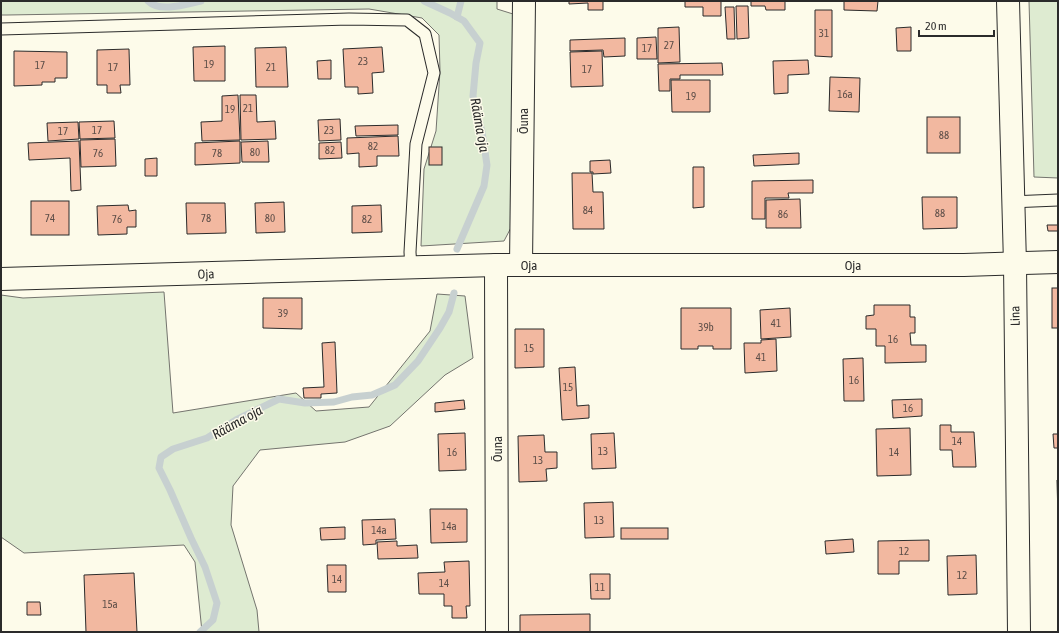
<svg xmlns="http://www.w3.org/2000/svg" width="1059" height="633" font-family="'Asap Condensed',sans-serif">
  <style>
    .green { fill: #deebd1; stroke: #74746e }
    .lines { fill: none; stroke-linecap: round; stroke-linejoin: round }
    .stream { stroke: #c7d0d0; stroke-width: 7 }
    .building { fill: #f2b8a0; stroke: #2b2b2b }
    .lane-casing { stroke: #2b2b2b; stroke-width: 13 }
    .street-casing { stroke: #2b2b2b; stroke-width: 24 }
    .secondary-casing { stroke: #2b2b2b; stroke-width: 24 }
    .lane { stroke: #fdfbea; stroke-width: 11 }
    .street { stroke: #fdfbea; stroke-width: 22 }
    .secondary { stroke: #fdfbea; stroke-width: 22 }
    .labels { text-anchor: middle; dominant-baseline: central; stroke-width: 3; stroke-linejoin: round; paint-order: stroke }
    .number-label { font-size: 11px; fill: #5d4e48 }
    .street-label { font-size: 13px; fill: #2b2b2b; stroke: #fdfbea }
    .water-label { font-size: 14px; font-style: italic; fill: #2b2b2b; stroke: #fdfbea }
  </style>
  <rect width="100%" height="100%" fill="#fdfbea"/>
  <g class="green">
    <path d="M1 1H497V9L513 14 518 168 515 220 504 241 421 246 424 169 436 131 440 71 439 35 422 18 369 9 7 15H1Z"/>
    <path d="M1029 1H1058V178L1034 177Z"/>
    <path d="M164 292 173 413 296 393 316 411 369 407 430 331 437 294 465 296 473 358 445 375 390 426 345 442 260 450 233 486 231 525 257 610 259 632H202L195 562 184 545 24 553 1 537V295L23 298Z"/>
  </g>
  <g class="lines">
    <g class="stream">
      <path d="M148 1C160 13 187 4 201 1"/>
      <path d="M424 1 450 13 464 21 480 43 476 63 473 96 482 132 487 165 484 186 457 249"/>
      <path d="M457 17 461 1"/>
      <path d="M200 632 213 620 217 603 205 567 191 538 170 490 159 468 161 457 173 449 207 438 236 420 279 399 305 403 334 402 352 397 372 395 395 385 418 361 440 328 449 312 454 293"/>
    </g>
  </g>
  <g class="building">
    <path d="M569 1H603V10H588V3L569 4Z"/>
    <path d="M685 1H721V16H703V7H685Z"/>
    <path d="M751 1H785V10H766L765 6H751Z"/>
    <path d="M844 1H878L877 11 844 10Z"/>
    <path d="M736 6H748L749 38 737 39Z"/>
    <path d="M725 7H734L735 39H727Z"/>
    <path d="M815 10H832V57L815 56Z"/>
    <path d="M679 27 680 62 658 63V28Z"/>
    <path d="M911 27V51H897L896 28Z"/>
    <path d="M656 37 657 59H637V38Z"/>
    <path d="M625 38V56L604 57 603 50 570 51V40Z"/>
    <path d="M225 46V81H194L193 47Z"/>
    <path d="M286 47 288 87H256L255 48Z"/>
    <path d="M382 47 384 72 372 73 373 93 358 94V87H345L343 49Z"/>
    <path d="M129 49 130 85H120L121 93H107V85H97V50Z"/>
    <path d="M14 51 67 52V78H55V82H42V85L14 86Z"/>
    <path d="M602 51 603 86 571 87 570 52Z"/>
    <path d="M331 60V79H318L317 61Z"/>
    <path d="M808 60 809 74 788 75V93L774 94 773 61Z"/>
    <path d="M722 63 723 75H680V79H670V91H659L658 64Z"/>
    <path d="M830 77 860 78 859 112 829 111Z"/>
    <path d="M671 80H710V112H672Z"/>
    <path d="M238 95 240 140 202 141 201 122 222 121V96Z"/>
    <path d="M240 95H256L257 122 275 121 276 139 241 140Z"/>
    <rect x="927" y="117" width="33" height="36"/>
    <path d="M340 119 341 140 319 141 318 120Z"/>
    <path d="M114 121 115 138 80 139 79 122Z"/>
    <path d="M78 122 79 139 48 141 47 123Z"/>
    <path d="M398 125V135L356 136 355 126Z"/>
    <path d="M398 136 399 156H377V166L359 167V153L347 154V138Z"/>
    <path d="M115 139 116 166 81 167 80 140Z"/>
    <path d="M79 141 81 190 71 191 70 158 29 160 28 143Z"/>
    <path d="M240 141V163L195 165V143Z"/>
    <path d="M268 141 269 162H242L241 142Z"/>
    <path d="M341 142 342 158 319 159V143Z"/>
    <rect x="429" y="147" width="13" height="18"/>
    <path d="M799 153V164L754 166 753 155Z"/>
    <path d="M157 158V176H145V159Z"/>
    <path d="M610 160 611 173 593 174V172H590V161Z"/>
    <path d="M693 167H704V207L693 208Z"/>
    <path d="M572 173H592L593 192H603L604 229H573Z"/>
    <path d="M813 180V193H788L789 198H765V219H752V181Z"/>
    <path d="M922 197H957V228L923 229Z"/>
    <path d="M800 199 801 228H766V200Z"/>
    <rect x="31" y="201" width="38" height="34"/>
    <path d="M284 202 285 232 256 233 255 203Z"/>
    <path d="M186 203H225L226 233 187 234Z"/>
    <path d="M128 205 129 211 136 210V227H127V234L98 235 97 206Z"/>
    <path d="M381 205 382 232 352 233V206Z"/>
    <path d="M1047 225H1058V231H1048Z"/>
    <rect x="1052" y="288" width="6" height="40"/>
    <path d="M263 298H302V329L263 328Z"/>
    <path d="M874 305H910V317H915V333H910L911 345H926V362L885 363V346H876V329H866V316L874 315Z"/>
    <path d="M681 308H731V349H713V346H698V349H681Z"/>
    <path d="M790 308 791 337 761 339 760 310Z"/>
    <path d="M515 329H544V367L515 368Z"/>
    <path d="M776 339 777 371 745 373 744 343H761V340Z"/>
    <path d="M335 342 337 393 321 394V398H304L303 388 324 387 322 343Z"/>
    <path d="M863 358 864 401H844L843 359Z"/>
    <path d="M575 367 577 406 589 405V418L562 420 559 368Z"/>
    <path d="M922 399V416L893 418 892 400Z"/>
    <path d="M464 400 465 409 435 412V403Z"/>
    <path d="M940 425H951V432H974L976 467H953L952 450H940Z"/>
    <path d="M910 428 911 475 877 476 876 429Z"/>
    <path d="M465 433 466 470 439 471 438 434Z"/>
    <path d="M614 433 616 468 592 469 591 434Z"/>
    <path d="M1053 434H1058V448H1054Z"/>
    <path d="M544 435 545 452H557V468L546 469 547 481 519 482 518 436Z"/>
    <path d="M1057 480H1058V518Z"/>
    <path d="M613 502 614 537 585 538 584 503Z"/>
    <path d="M430 509H467V542L431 543Z"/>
    <path d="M395 519 396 539 376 540V544L363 545 362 520Z"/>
    <path d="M345 527V539L321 540 320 528Z"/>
    <rect x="621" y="528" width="47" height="11"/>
    <path d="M853 539 854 552 826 554 825 541Z"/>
    <path d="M929 540V561H899V574H878V541Z"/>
    <path d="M397 541V546L417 545 418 558 378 559 377 542Z"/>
    <path d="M976 555 977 594 948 595 947 556Z"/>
    <path d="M469 561 470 606H466L467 618H452V606H444V594H419L418 573 445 572 444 562Z"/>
    <path d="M327 565H346V592H328Z"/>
    <path d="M134 573 137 632H86L84 575Z"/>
    <path d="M590 574H610V599H591Z"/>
    <path d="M27 602H40L41 615H27Z"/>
    <path d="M590 614V632H520V615Z"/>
  </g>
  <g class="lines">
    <g class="lane-casing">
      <g id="lane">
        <path d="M1 29 349 19 407 20 425 34 434 73 416 144 410 252 411 268"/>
        <path d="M1013 202 1058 200"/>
      </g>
    </g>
    <g class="street-casing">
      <g id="street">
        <path d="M1008 1 1015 264 1019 632"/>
        <path d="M496 265 497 632"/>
        <path d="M521 265 524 1"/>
      </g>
    </g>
    <g class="secondary-casing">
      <path id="secondary" d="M1 279 496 265H964L1058 262"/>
    </g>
    <use href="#lane" class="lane"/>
    <use href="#street" class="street"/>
    <use href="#secondary" class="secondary"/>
  </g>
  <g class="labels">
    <g class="number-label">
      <text x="824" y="33">31</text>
      <text x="669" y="45">27</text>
      <text x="647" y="48">17</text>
      <text x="363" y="61">23</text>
      <text x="209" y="64">19</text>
      <text x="40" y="65">17</text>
      <text x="113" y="67">17</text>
      <text x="271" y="67">21</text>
      <text x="587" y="69">17</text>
      <text x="845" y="94">16a</text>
      <text x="691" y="96">19</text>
      <text x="248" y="108">21</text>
      <text x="230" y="109">19</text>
      <text x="97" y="130">17</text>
      <text x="329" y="130">23</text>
      <text x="63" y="131">17</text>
      <text x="944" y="135">88</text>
      <text x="373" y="146">82</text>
      <text x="330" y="150">82</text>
      <text x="255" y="152">80</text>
      <text x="98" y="153">76</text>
      <text x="217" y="153">78</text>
      <text x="588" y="210">84</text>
      <text x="940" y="213">88</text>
      <text x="783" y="214">86</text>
      <text x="50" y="218">74</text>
      <text x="206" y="218">78</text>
      <text x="270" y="218">80</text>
      <text x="117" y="219">76</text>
      <text x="367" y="219">82</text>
      <text x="283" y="313">39</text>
      <text x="776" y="323">41</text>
      <text x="706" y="327">39b</text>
      <text x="893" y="339">16</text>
      <text x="529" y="348">15</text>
      <text x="761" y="357">41</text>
      <text x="854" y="380">16</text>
      <text x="568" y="387">15</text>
      <text x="908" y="408">16</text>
      <text x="957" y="441">14</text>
      <text x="603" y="451">13</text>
      <text x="452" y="452">16</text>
      <text x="894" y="452">14</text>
      <text x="538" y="460">13</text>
      <text x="599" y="520">13</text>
      <text x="449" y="526">14a</text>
      <text x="379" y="530">14a</text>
      <text x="904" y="551">12</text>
      <text x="962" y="575">12</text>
      <text x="337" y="579">14</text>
      <text x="444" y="583">14</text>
      <text x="600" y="587">11</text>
      <text x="110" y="604">15a</text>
    </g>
    <g class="street-label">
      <text transform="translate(523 121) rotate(-90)">Õuna</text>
      <text x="529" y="265">Oja</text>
      <text x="853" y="265">Oja</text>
      <text transform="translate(206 274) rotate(-2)">Oja</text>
      <text transform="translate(1015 316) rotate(-91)">Lina</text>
      <text transform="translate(497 449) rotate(-90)">Õuna</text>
    </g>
    <g class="water-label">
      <text transform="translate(480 125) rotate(80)">Rääma oja</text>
      <text transform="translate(237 422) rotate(-29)">Rääma oja</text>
    </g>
  </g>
  <rect width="1059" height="633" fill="none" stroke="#2b2b2b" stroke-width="4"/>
  <path d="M919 30v6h75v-6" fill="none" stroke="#2b2b2b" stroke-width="2"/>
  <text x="925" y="30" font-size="12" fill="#2b2b2b" stroke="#fdfbea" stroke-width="3" paint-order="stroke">20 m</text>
</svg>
